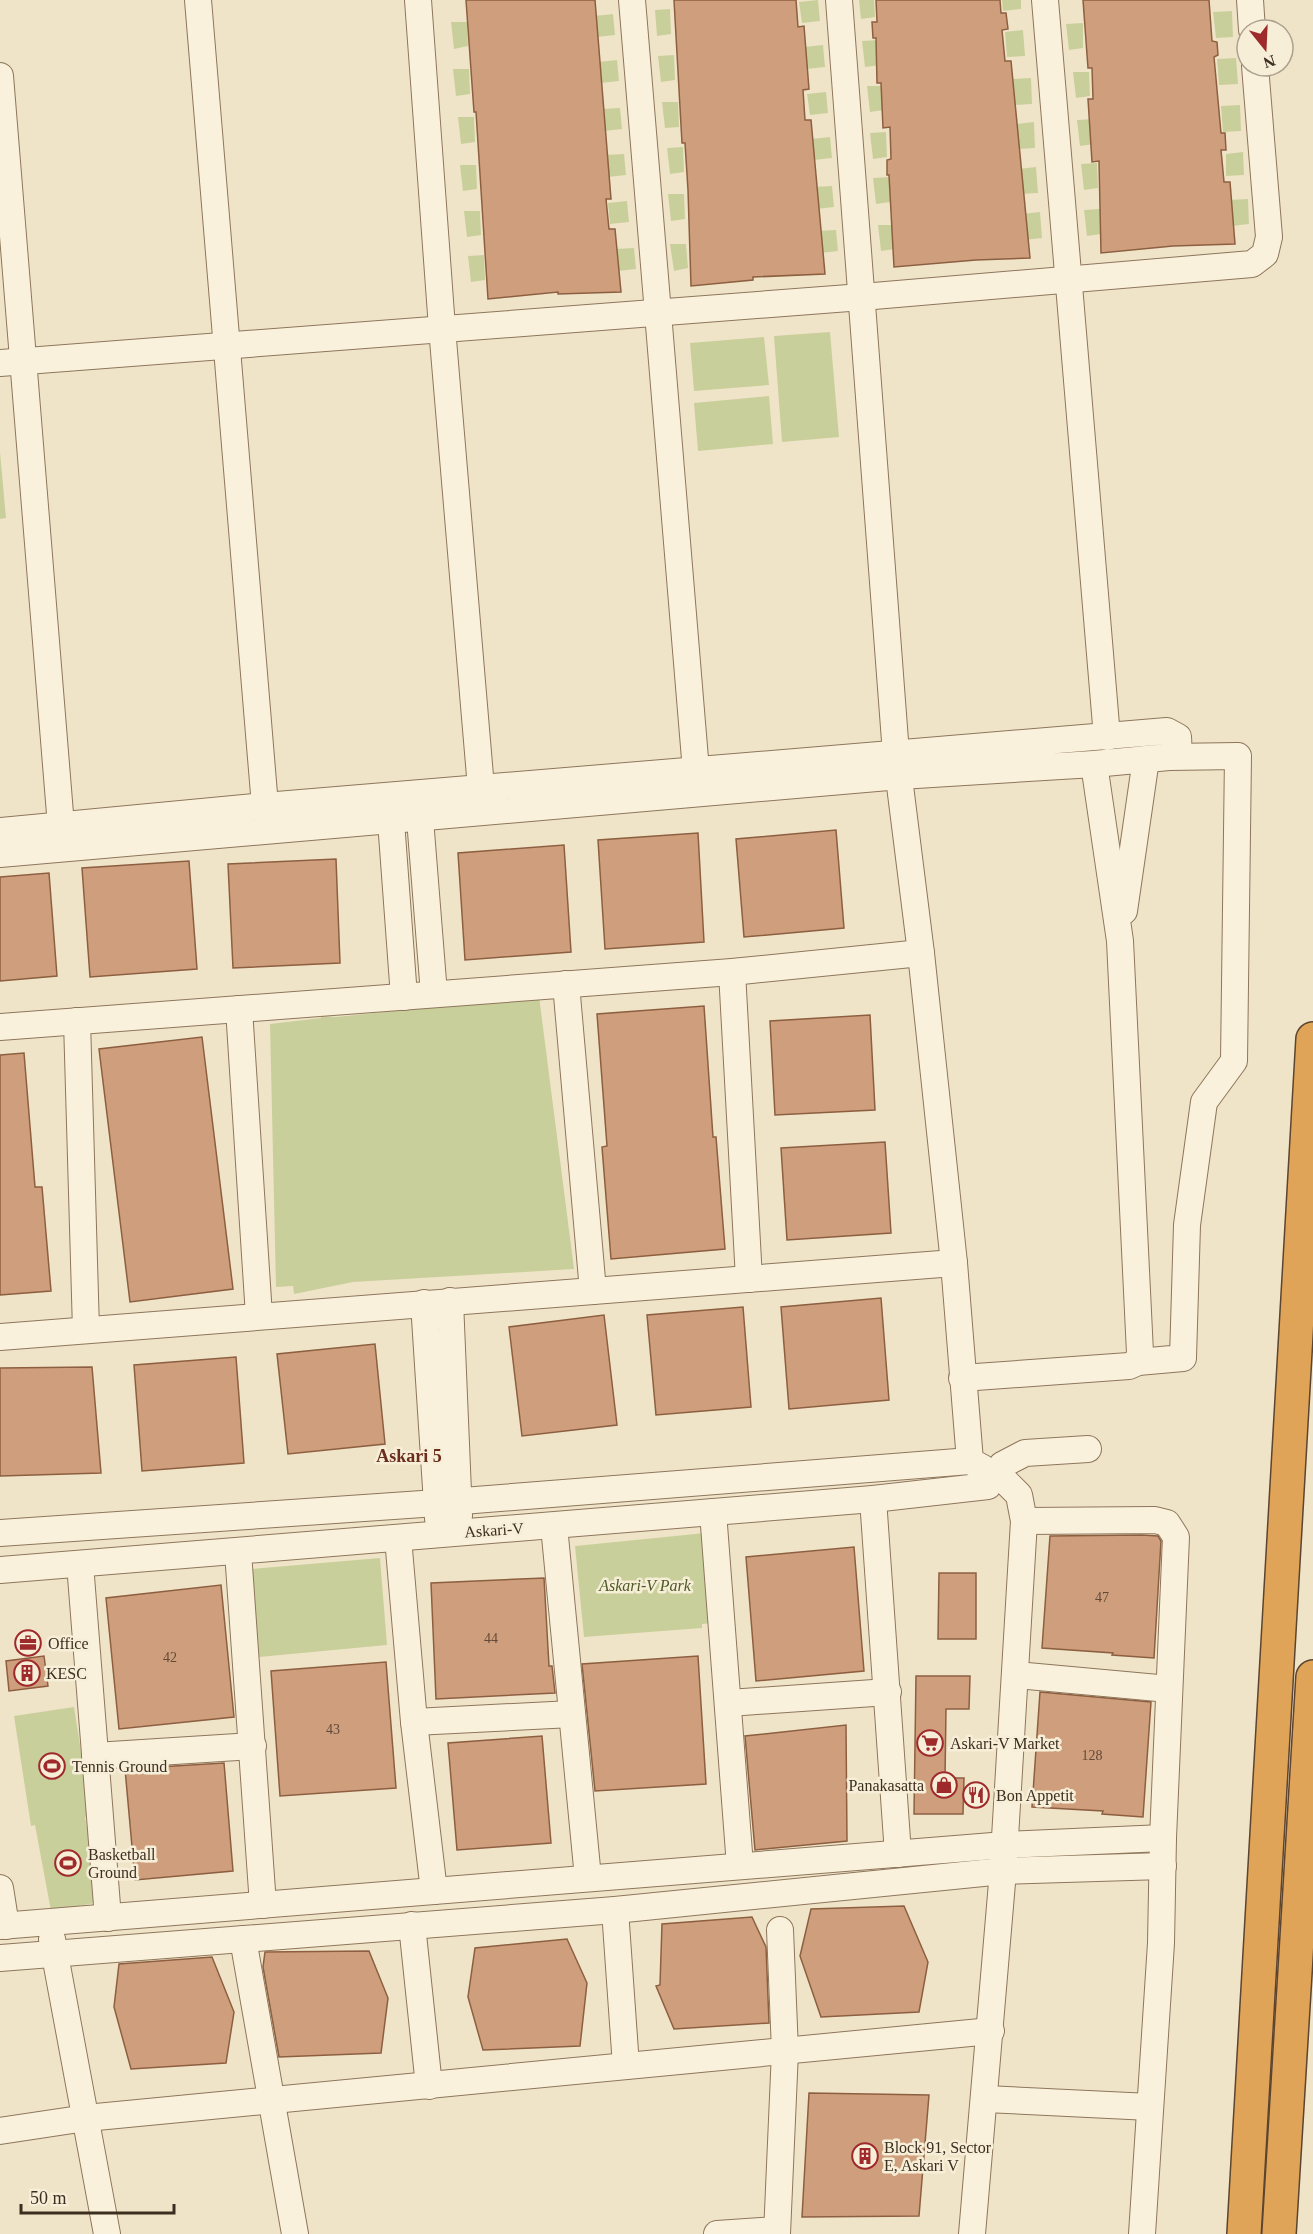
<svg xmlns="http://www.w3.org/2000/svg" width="1313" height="2234" font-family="'Times New Roman',serif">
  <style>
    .green { fill: #c9cf9b }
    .building { fill: #cf9f7d; stroke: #8d5f41; stroke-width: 1.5 }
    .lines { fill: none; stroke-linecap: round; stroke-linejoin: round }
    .minor-casing { stroke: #8d765c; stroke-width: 28 }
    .highway-casing { stroke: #5b4430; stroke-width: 36 }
    .minor { stroke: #faf1dc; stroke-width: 26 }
    .highway { stroke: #e0a458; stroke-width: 33 }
    .labels { text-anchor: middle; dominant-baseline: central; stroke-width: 5; stroke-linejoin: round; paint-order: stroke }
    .number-label { font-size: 14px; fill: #624a37 }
    .street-label { font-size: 16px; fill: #3d2e20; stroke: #f7eed8 }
    .park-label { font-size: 16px; font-style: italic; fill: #4d5a26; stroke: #f7eed8 }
    .poi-label { font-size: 16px; fill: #3d2e20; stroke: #f7eed8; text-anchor: start }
    .neighbourhood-label { font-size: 18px; font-weight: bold; fill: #6b2e1e; stroke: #f7eed8 }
  </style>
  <rect width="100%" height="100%" fill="#f0e4c8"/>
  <g class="green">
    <path d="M818 0 820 21 802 23 799 2Z"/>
    <path d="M859 0H874L875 17 861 19Z"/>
    <path d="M1002 0H1021V9L1003 11Z"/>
    <path d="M670 9 671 34 657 36 655 10Z"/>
    <path d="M1232 11 1233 37 1216 38 1213 12Z"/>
    <path d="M613 14 615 35 597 37 594 16Z"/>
    <path d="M451 22H467L468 46 454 49Z"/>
    <path d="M1083 23V48L1069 50 1066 24Z"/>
    <path d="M1023 30 1025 56 1007 57 1005 32Z"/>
    <path d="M879 40 880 65 865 67 862 41Z"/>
    <path d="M823 45 825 67 806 69 804 47Z"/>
    <path d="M674 55 675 80 661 82 658 56Z"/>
    <path d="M1236 58 1238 84 1219 85 1217 59Z"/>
    <path d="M617 60 619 81 600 83 598 62Z"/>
    <path d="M453 69H469L470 94 456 96Z"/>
    <path d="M1073 72H1089L1090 96 1076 98Z"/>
    <path d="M1031 78 1032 104 1014 105 1012 79Z"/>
    <path d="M867 86H883L884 110 870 112Z"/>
    <path d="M826 92 828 113 810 115 807 94Z"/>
    <path d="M662 102H678L679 127 665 128Z"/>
    <path d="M1240 105 1241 131 1223 132 1221 106Z"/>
    <path d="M620 108 622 129 604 131 601 109Z"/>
    <path d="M458 117H474L475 142 461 144Z"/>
    <path d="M1093 119 1094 144 1080 146 1077 120Z"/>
    <path d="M1034 122 1035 148 1018 149 1015 124Z"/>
    <path d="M886 132 887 157 873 159 870 133Z"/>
    <path d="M830 137 832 158 814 160 811 139Z"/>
    <path d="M683 147 684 172 670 174 667 148Z"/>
    <path d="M1243 152 1244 175 1226 176V154Z"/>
    <path d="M624 154 626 175 608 177 605 155Z"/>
    <path d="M1097 163 1098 188 1084 190 1081 164Z"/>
    <path d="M460 165H476L477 189 463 191Z"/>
    <path d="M1036 167 1038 193 1020 194 1018 169Z"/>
    <path d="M889 177 890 202 876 204 873 178Z"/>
    <path d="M832 186 834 207 816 209 813 187Z"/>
    <path d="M668 194H684L685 219 671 221Z"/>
    <path d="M1248 199 1249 224 1231 226 1229 200Z"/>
    <path d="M627 201 629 222 610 224 608 203Z"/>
    <path d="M1100 209 1101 234 1087 236 1084 210Z"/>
    <path d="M464 211H480L481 235 467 237Z"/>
    <path d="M1040 212 1042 238 1024 240 1022 214Z"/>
    <path d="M878 225H894L895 249 881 251Z"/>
    <path d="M836 230 838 251 820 253 818 231Z"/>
    <path d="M670 244H686L688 268 674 271Z"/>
    <path d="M634 248 636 269 618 271 615 249Z"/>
    <path d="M484 255 485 280 471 282 468 256Z"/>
    <path d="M830 332 839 437 782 442 774 336Z"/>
    <path d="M764 337 769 385 694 391 690 343Z"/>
    <path d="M769 396 773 444 698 451 694 403Z"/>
    <path d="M0 452 6 518 0 519Z"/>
    <path d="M539 996 574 1269 353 1282 294 1294 293 1286 276 1287 270 1024 321 1018V1016L336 1017Z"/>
    <path d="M705 1533 714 1623 702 1624V1628L584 1637 575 1546Z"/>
    <path d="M380 1558 387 1645 259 1657 252 1569Z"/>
    <path d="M74 1707 91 1815 85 1817 100 1902 51 1911 35 1825 31 1826 14 1716Z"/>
  </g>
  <g class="building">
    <path d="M466 0H595L611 199H606L609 229H615L621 292 558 294V292L488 299 476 112H474Z"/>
    <path d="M674 0H796L798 27 804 26 809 89 803 90 805 120H811L825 274 753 277V280L691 286 688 190 685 143H682Z"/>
    <path d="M876 0H1000L1001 13H1006L1008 29 1002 30 1005 61H1011L1030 258 976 260 894 267 889 175H887V160L891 159 890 127 883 128 881 83H877L876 38H873L872 22H877Z"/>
    <path d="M1083 0H1209L1212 41 1217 42 1218 55 1214 57 1221 133H1225L1226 150H1221L1224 182H1230L1235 244 1173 246 1101 253 1099 161 1092 162 1088 99H1093L1092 68H1088Z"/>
    <path d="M836 830 844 928 744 937 736 839Z"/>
    <path d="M698 833 704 942 605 949 598 840Z"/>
    <path d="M564 845 571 952 465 960 458 853Z"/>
    <path d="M336 859 340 963 233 968 228 864Z"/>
    <path d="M189 861 197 969 90 977 82 868Z"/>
    <path d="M49 873 57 976 0 981V877Z"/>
    <path d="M704 1006 713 1137H716L725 1249 611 1259 602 1147 607 1146 597 1014Z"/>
    <path d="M870 1015 875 1110 775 1115 770 1021Z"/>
    <path d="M202 1037 233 1289 130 1302 99 1049Z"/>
    <path d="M24 1053 35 1187H42L51 1291 0 1295V1055Z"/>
    <path d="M885 1142 891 1233 787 1240 781 1148Z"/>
    <path d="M881 1298 889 1400 789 1409 781 1307Z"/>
    <path d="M743 1307 751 1407 656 1415 647 1315Z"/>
    <path d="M604 1315 617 1425 522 1436 509 1327Z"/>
    <path d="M375 1344 385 1444 288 1454 277 1354Z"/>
    <path d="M236 1357 244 1463 142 1471 134 1365Z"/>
    <path d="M92 1367 101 1473 0 1476V1368Z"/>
    <path d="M1142 1535 1158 1536 1161 1541 1154 1658 1112 1655 1113 1653 1042 1648 1050 1536Z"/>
    <path d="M854 1547 864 1671 756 1681 746 1557Z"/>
    <path d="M939 1573H976V1639H938Z"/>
    <path d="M544 1578 549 1666H552L555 1693 436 1699 431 1583Z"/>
    <path d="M221 1585 234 1717 119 1729 106 1598Z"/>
    <path d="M44 1656 48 1686 9 1691 6 1661Z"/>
    <path d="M698 1656 706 1784 595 1791 582 1664Z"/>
    <path d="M386 1662 396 1788 280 1796 271 1671Z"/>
    <path d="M916 1676H970L969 1709H946L945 1778H964L963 1814H914Z"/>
    <path d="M1040 1692 1151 1702 1143 1817 1102 1814 1103 1811 1032 1807Z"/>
    <path d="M846 1725 847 1841 755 1850 745 1736Z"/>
    <path d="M542 1736 551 1843 457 1850 448 1743Z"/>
    <path d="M224 1763 233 1871 135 1880 125 1769Z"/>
    <path d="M904 1906 928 1962 919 2012 821 2017 800 1956 811 1909Z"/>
    <path d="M752 1917 766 1947 769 2023 674 2029 656 1986 660 1985 662 1924Z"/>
    <path d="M567 1939 587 1983 580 2046 483 2050 468 1997 475 1948Z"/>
    <path d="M369 1951 388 1998 381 2053 279 2057 263 1967 265 1952Z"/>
    <path d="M212 1957 234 2012 226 2063 131 2069 114 2007 119 1964Z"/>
    <path d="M809 2093 929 2095 919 2216 802 2217Z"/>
  </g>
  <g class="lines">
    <g class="minor-casing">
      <g id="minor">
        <path d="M198 0 265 806"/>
        <path d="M418 0 442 328 481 788"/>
        <path d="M632 0 696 771"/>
        <path d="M839 0 896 754 921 953 954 1263 970 1461 983 1468"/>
        <path d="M1045 0 1107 737"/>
        <path d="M1250 0 1252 30"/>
        <path d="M0 76 61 826"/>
        <path d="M0 363 862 297 1252 264 1265 254 1269 237 1255 66"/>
        <path d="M1094 764 1120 941 1140 1353 1138 1362"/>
        <path d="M420 819 434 994"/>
        <path d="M391 821 404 997"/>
        <path d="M0 831 265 806 1167 731 1178 737C1179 748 1179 752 1169 757L1094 764 900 776 0 854"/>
        <path d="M1124 911 1146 759"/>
        <path d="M732 972 749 1279"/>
        <path d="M566 984 593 1291"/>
        <path d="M239 1009 259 1316"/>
        <path d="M77 1021 86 1330"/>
        <path d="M0 1027 732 972 921 953"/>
        <path d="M450 1301 459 1516"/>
        <path d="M424 1303 438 1519"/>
        <path d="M0 1337 954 1263"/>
        <path d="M962 1378 1129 1366 1138 1362 1183 1358 1187 1225 1204 1102 1234 1061 1238 756 1169 757"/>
        <path d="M1002 1465 1025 1453 1088 1449"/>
        <path d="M873 1499 898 1854"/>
        <path d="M713 1512 740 1866"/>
        <path d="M1024 1521 1155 1520 1167 1523 1176 1537 1163 1838 1161 1943 1142 2234"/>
        <path d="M554 1526 588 1878"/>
        <path d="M0 1533 437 1503 970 1461"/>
        <path d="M398 1538 414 1722 434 1891"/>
        <path d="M238 1552 263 1905"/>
        <path d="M80 1564 108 1918"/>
        <path d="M0 1570 873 1499 988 1486"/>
        <path d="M1016 1675 1169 1689"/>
        <path d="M729 1703 888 1692"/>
        <path d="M414 1722 572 1714"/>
        <path d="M95 1756 253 1746"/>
        <path d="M0 1888 6 1926"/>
        <path d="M615 1910 626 2066"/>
        <path d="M412 1925 429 2086"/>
        <path d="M0 1926 1005 1845 1163 1838"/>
        <path d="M52 1939 107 2234"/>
        <path d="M243 1939 295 2234"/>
        <path d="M0 1958 615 1910 1003 1871 1163 1866"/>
        <path d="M985 2099 1150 2107"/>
        <path d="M0 2131 86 2118 991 2031"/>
        <path d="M717 2234 777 2230"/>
        <path d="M777 2234 785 2051 780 1930"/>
        <path d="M972 2234 1003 1871 1024 1521 1019 1495 1005 1481"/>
      </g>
    </g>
    <g class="highway-casing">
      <g id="highway">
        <path d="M1244 2234 1313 1039"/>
        <path d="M1279 2234 1313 1677"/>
      </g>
    </g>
    <use href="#minor" class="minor"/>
    <use href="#highway" class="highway"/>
  </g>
  <defs>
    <g id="office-ring" transform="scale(1.35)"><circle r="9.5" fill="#f7eed8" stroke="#9e2a2b" stroke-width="1.5"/><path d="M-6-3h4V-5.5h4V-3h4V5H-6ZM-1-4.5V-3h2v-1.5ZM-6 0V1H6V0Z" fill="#9e2a2b"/></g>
    <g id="building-ring" transform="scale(1.35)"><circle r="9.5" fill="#f7eed8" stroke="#9e2a2b" stroke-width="1.5"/><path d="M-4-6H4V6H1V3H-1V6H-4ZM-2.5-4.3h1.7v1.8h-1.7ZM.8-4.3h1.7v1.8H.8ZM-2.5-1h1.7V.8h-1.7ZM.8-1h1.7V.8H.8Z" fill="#9e2a2b"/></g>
    <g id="supermarket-ring" transform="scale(1.35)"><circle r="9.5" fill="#f7eed8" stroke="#9e2a2b" stroke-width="1.5"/><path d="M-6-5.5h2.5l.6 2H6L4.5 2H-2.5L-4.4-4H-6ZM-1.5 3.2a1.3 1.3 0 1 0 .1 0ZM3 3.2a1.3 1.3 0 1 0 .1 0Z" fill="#9e2a2b"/></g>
    <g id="stadium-ring" transform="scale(1.35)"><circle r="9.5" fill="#f7eed8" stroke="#9e2a2b" stroke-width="1.5"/><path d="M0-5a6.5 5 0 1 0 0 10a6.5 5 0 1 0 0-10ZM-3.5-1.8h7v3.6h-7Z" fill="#9e2a2b"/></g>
    <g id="shop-ring" transform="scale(1.35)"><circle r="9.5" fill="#f7eed8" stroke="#9e2a2b" stroke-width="1.5"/><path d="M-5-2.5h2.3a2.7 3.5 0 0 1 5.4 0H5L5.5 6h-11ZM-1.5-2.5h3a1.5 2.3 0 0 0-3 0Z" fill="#9e2a2b"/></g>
    <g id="restaurant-ring" transform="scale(1.35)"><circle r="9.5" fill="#f7eed8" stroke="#9e2a2b" stroke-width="1.5"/><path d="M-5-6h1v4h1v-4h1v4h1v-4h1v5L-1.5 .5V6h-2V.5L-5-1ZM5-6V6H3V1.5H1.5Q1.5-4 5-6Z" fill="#9e2a2b"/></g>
  </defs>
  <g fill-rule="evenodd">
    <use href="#office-ring" x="28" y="1643"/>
    <use href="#building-ring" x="27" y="1673"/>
    <use href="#supermarket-ring" x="930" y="1743"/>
    <use href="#stadium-ring" x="52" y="1766"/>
    <use href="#shop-ring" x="944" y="1785"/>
    <use href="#restaurant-ring" x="976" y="1795"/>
    <use href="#stadium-ring" x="68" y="1863"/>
    <use href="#building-ring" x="865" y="2156"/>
  </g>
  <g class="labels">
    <g class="number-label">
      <text x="1102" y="1597">47</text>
      <text x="491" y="1638">44</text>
      <text x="170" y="1657">42</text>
      <text x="333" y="1729">43</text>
      <text x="1092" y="1755">128</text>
    </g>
    <g class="street-label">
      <text transform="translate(494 1530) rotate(-4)">Askari-V</text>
    </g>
    <g class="park-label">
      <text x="645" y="1585">Askari-V Park</text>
    </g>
    <g class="poi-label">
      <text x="48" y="1643">Office</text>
      <text x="46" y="1673">KESC</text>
      <text x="950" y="1743">Askari-V Market</text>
      <text x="72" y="1766">Tennis Ground</text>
      <text x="924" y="1785" text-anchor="end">Panakasatta</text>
      <text x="996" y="1795">Bon Appetit</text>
      <text x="88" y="1854">Basketball<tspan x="88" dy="18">Ground</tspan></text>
      <text x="884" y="2147">Block 91, Sector<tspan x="884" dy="18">E, Askari V</tspan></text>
    </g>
    <g class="neighbourhood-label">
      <text x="409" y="1456">Askari 5</text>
    </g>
  </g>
  <g transform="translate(1265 48) rotate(162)"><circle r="28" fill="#f7eed8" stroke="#ada18e" stroke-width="1.5"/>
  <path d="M0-4.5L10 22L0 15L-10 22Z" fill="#9e2a2b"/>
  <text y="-9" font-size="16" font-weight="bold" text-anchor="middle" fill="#3d2e20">N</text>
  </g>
  <path d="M21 2204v9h153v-9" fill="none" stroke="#3d2e20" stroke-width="3"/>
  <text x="30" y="2204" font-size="18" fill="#3d2e20" stroke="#f7eed8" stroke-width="4.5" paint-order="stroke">50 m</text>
</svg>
